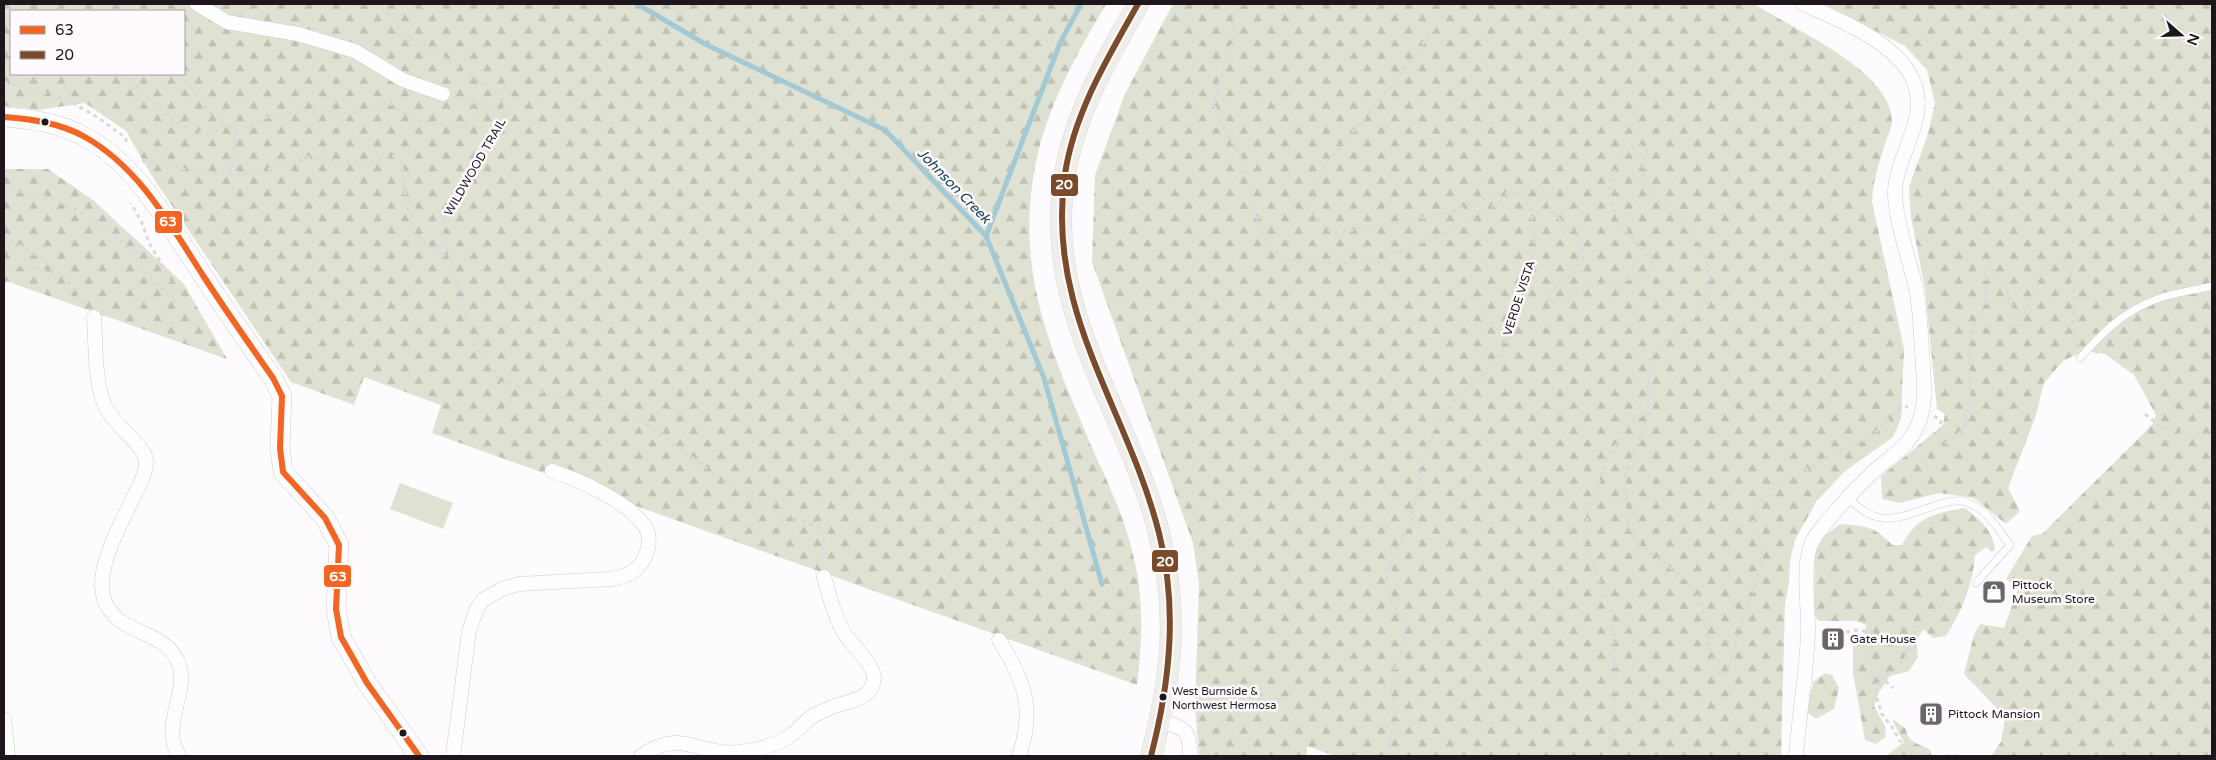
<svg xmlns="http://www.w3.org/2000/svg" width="2216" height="760" font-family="'Varela Round',sans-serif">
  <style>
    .forest { fill: url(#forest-firs); fill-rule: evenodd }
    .garden { fill: #dfe2d2 }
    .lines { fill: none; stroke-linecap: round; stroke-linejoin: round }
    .stream { stroke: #a2c9d4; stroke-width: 5 }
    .lane-casing { stroke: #cfcbce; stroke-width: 8 }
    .street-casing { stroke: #cfcbce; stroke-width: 15 }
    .secondary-casing { stroke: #cfcbce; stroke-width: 20 }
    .primary-casing { stroke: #dad8da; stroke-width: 22 }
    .path { stroke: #dadada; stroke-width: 3; stroke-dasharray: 4 4; stroke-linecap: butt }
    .lane { stroke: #fffeff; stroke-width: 7 }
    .street { stroke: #fffeff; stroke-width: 14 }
    .secondary { stroke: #fffeff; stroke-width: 19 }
    .primary { stroke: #f0eee8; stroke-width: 21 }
    .bus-1-casing { stroke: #fefafe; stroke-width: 10 }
    .bus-2-casing { stroke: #fefafe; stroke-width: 10 }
    .bus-1 { stroke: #f26522; stroke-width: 6 }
    .bus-2 { stroke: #7a4b2a; stroke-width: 6 }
    .bus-dot { fill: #1d161c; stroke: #fefafe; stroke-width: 2 }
    .labels { text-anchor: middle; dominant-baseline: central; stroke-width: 5; stroke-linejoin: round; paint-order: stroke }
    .bus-label { font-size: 11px; fill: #1d161c; stroke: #fefafe; text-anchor: start }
    .street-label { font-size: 12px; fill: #1d161c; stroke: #fefafe }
    .poi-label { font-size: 12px; fill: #1d161c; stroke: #fefafe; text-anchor: start }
    .water-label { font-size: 14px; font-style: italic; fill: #124450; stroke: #fefafe }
    .line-badge { stroke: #fefafe; stroke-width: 2 }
    .badge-label { font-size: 14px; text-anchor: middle; font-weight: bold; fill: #fff }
  </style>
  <defs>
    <pattern id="forest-firs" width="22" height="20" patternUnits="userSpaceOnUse" patternTransform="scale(1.25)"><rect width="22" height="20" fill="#dfe2d2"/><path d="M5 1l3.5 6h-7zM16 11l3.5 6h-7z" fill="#bfc1b4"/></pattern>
  </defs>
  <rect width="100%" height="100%" fill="#fdfbfd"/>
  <g class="forest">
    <path d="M4 4H1106C1077 54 1048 104 1036 162 1013 276 1054 357 1097 459 1110 487 1123 516 1131 547 1144 592 1143 638 1137 685L432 433 441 405 364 377 354 405 291 382 150 173 126 131 85 103 38 110 4 106ZM11 11H184V74H11Z"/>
    <path d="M1173 4H1755C1791 29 1892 70 1892 121 1892 129 1886 139 1884 147 1878 166 1873 182 1872 202L1904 349 1901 419 1893 437 1844 472 1816 502 1795 540 1790 560 1789 582 1785 604 1781 756H1335L1307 746V756H1199L1195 706 1199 584 1193 543 1092 262 1095 175 1125 94Z"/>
    <path d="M1823 4H2212V756H1991L2001 742 2005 717 1964 674 1974 635 1980 624 2004 628 2018 589 2006 579 2032 536 2042 534 2142 435 2153 423 2156 415 2134 375 2105 354 2084 351 2063 361 2044 383 2035 418 2008 488 2020 511 2006 524 1974 498 1939 493 1899 503 1882 499 1881 476 1943 425 1945 414 1937 409 1925 289 1911 217 1909 187 1928 134 1935 103 1927 70 1905 46Z"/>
    <path d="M4 169H48L93 200 184 284 227 359 6 281 4 288Z"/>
    <path d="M1965 508C1980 520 1992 529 1995 549L1992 552 1986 547 1975 555C1973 584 1962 611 1946 636L1933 638 1923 629 1916 641 1918 657 1909 671 1890 676 1879 692 1874 706 1885 726 1886 737 1876 744 1865 740 1853 673V646L1863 643 1866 625 1856 621H1818L1814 613 1815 552 1824 536 1840 524C1865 526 1875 526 1892 545H1902C1917 516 1936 513 1965 508Z"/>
    <path d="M1825 673 1832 675 1839 688 1834 709 1816 719 1807 712 1813 682Z"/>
    <path d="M1894 720 1906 729C1907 742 1919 744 1929 749L1932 756H1886L1904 742 1893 722Z"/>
  </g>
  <path class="garden" d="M400 483 453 503 443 529 390 509Z"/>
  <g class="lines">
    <g class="stream">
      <path d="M637 4 707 45 885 130 986 236 1044 378 1102 584"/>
      <path d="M986 236 1060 43 1081 4"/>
    </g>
    <g class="lane-casing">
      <g id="lane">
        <path d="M2080 358C2101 334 2122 313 2152 301 2170 293 2193 291 2212 286"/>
        <path d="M1848 497C1879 532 1901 516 1940 504 1948 502 1958 499 1966 502 1986 508 1999 530 2010 545L1976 583"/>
      </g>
    </g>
    <g class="street-casing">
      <g id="street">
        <path d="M197 4 227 22 298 34 355 51 403 80 443 94"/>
        <path d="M94 317C96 344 94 377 104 403 111 424 145 445 146 460 147 471 141 482 136 492 123 521 94 567 104 599 116 636 166 628 179 664 189 694 160 724 179 756"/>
        <path d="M999 640C1025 681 1035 709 1019 756"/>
        <path d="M4 719 8 756"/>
        <path d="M1160 721C1185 728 1190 729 1190 756"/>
        <path d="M453 756 469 631 477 608 483 600 502 589 519 584 611 579C628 576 640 571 646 554 650 545 650 533 644 525 627 501 579 480 552 471"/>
        <path d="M641 756C683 727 697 756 739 752 756 750 776 745 790 736 797 731 803 724 810 718 816 714 824 711 830 708 847 700 872 702 874 678 875 666 852 645 845 634 834 617 830 597 824 577"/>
        <path d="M1796 756C1799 716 1806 676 1808 635 1809 608 1802 569 1811 544 1815 535 1822 528 1828 520 1842 503 1857 487 1873 472 1891 456 1910 446 1919 422 1926 404 1924 385 1923 366 1921 340 1921 314 1916 288 1909 258 1897 227 1895 195 1894 155 1932 119 1912 78 1895 42 1838 19 1803 4"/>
      </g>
    </g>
    <g class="secondary-casing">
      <path id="secondary" d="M4 117C32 119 60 123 85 137 136 164 166 220 198 268 222 305 247 341 273 378L282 396 280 448 283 472 325 518 339 545 336 609 341 637 367 683 419 756"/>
    </g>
    <g class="primary-casing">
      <path id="primary" d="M1138 4C1108 57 1075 113 1065 174 1041 310 1128 410 1159 533 1179 613 1172 678 1151 756"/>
    </g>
    <g class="path">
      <path d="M119 4 126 11"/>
      <path d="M974 4C986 18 1005 9 1020 4"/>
      <path d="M1234 4 1233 41 1214 102 1218 119 1240 155 1260 228 1273 250 1284 258 1308 264 1357 262 1387 256 1450 231 1524 187H1532L1543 191C1546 197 1548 204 1552 210 1565 229 1579 227 1584 256L1573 272 1550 292 1548 299 1550 304C1566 302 1581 289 1597 285 1613 280 1640 281 1652 269L1651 261C1636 241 1614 222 1610 196 1609 190 1612 183 1613 177 1616 162 1625 153 1638 145L1647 149C1647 157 1643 164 1643 171 1643 198 1676 212 1690 229 1702 244 1710 266 1710 285 1711 315 1676 328 1659 347 1641 366 1651 390 1648 412 1645 434 1632 452 1626 473 1625 479 1625 486 1625 492 1625 513 1625 527 1640 544 1656 562 1681 570 1695 591 1711 613 1702 666 1726 676L1738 635 1762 565 1761 544 1752 523 1756 508 1783 479 1797 475 1838 451 1871 437 1898 410 1908 406"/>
      <path d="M4 18H11"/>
      <path d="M124 74C151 99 172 130 211 134L223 125"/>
      <path d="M179 74C197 95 211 120 237 130L276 114 314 110 339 113 368 111 384 103 393 105 414 119 456 127 467 123 484 106 496 109 505 114"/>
      <path d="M4 82 68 100 97 117 126 138V146"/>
      <path d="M455 98 484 106"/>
      <path d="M142 161 199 172 230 175 258 173 309 157 332 161 373 162 392 155 402 163 406 206 413 219V231L427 246 450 258C448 250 441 237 442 229 445 202 469 181 482 158 490 143 495 128 506 114L502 99 492 89 402 31 379 4"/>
      <path d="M230 175 237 130"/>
      <path d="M4 191C41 189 84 210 113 234 127 245 136 261 148 274 157 284 166 293 175 302L166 271 149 243 142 223 131 203"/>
      <path d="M4 238 26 248 63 275 21 265 4 272"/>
      <path d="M450 258 474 345 502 383 573 399 638 418 735 489 780 513 823 529 824 564"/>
      <path d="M63 275 87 306"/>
      <path d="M2145 414 2161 427 2180 432 2212 435"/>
      <path d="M1934 416 1941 421 1937 443 1944 445 1963 430 1968 415 1970 389 1969 355 1971 334 1978 317 1985 306 1986 275 1990 264 2007 290 2012 310 2019 320C2034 302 2036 264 2062 259L2069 264 2076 301 2073 319 2076 347"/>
      <path d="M1846 632 1856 630 1872 632 1871 678H1882L1893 688"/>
      <path d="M1385 756 1394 726 1395 705 1392 690 1395 669 1405 644V626L1397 613 1388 589 1386 573 1411 521 1425 450 1438 422 1458 396 1485 372 1503 348 1512 328 1529 276 1534 248V227L1529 205 1516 193 1498 194 1487 197 1446 214 1333 233 1319 221 1310 207 1324 166 1384 95 1453 4"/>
      <path d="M1611 756 1610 731 1616 682 1611 611 1584 542 1589 508 1607 460 1629 424 1648 411"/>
      <path d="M1921 756 1913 753 1899 740 1894 730 1882 714 1876 695V686L1882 678 1904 661 1915 629 1920 622 1947 602"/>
      <path d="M1946 756H1959"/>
    </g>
    <use href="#lane" class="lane"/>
    <use href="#street" class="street"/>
    <use href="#secondary" class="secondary"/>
    <use href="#primary" class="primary"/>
    <g class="bus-1-casing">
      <path id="bus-1" d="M4 117C32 119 60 123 85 137 140 168 171 226 204 277 226 311 250 345 273 378L282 396 280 448 283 472 325 518 339 545 336 609 341 637 367 683 419 756"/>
    </g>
    <g class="bus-2-casing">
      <path id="bus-2" d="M1138 4C1108 57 1074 113 1065 174 1045 312 1127 407 1159 533 1178 608 1170 682 1151 756"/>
    </g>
    <use href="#bus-1" class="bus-1"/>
    <use href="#bus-2" class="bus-2"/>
  </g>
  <defs>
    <g id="shop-square" transform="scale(1.25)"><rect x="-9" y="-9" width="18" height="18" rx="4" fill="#6b666b" stroke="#fefafe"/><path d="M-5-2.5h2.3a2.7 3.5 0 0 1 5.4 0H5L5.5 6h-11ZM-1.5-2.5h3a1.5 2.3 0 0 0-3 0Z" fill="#fff"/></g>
    <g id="building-square" transform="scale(1.25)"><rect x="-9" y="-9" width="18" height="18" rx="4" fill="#6b666b" stroke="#fefafe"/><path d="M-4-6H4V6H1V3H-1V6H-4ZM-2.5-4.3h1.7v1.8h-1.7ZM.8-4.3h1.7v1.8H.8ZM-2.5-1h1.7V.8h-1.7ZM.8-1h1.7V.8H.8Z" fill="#fff"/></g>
  </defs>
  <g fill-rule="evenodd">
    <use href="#shop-square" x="1994" y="592"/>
    <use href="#building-square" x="1833" y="639"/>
    <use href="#building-square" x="1931" y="714"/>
  </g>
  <g class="bus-dot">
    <circle cx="45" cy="122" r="4.5"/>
    <circle cx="1163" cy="697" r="4.5"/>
    <circle cx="403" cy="733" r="4.5"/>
  </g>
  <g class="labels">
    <g class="bus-label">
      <text x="1172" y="691">West Burnside &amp;<tspan x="1172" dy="14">Northwest Hermosa</tspan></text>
    </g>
    <g class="street-label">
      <text transform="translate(475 167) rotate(-60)">WILDWOOD TRAIL</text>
      <text transform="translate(1519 298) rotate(-72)">VERDE VISTA</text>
    </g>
    <g class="poi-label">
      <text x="2012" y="585">Pittock<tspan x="2012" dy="14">Museum Store</tspan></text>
      <text x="1850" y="639">Gate House</text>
      <text x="1948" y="714">Pittock Mansion</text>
    </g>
    <g class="water-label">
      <text transform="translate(954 186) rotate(46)">Johnson Creek</text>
    </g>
  </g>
  <g class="line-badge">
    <rect x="1050" y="173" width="29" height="24" rx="5" fill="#7a4b2a"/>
    <rect x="154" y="210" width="29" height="24" rx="5" fill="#f26522"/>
    <rect x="1151" y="549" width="28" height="24" rx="5" fill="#7a4b2a"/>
    <rect x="323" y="564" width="29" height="24" rx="5" fill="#f26522"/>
  </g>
  <g class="badge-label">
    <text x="1064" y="189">20</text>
    <text x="168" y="226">63</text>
    <text x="1165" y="566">20</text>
    <text x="338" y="581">63</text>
  </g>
  <rect width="2216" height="760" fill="none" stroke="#1d161c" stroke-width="10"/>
  <rect x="10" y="10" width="175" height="65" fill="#fefafe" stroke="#a49fa4"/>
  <rect x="20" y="26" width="25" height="8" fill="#f26522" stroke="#a49fa4"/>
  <text x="55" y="35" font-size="15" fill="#1d161c">63</text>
  <rect x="20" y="51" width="25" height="8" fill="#7a4b2a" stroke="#a49fa4"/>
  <text x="55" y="60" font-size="15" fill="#1d161c">20</text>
  <g transform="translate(2181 35) rotate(110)" stroke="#fefafe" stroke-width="4" paint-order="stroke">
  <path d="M0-4L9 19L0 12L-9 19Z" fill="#1d161c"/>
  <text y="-8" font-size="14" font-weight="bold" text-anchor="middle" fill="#1d161c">N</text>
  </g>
</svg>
